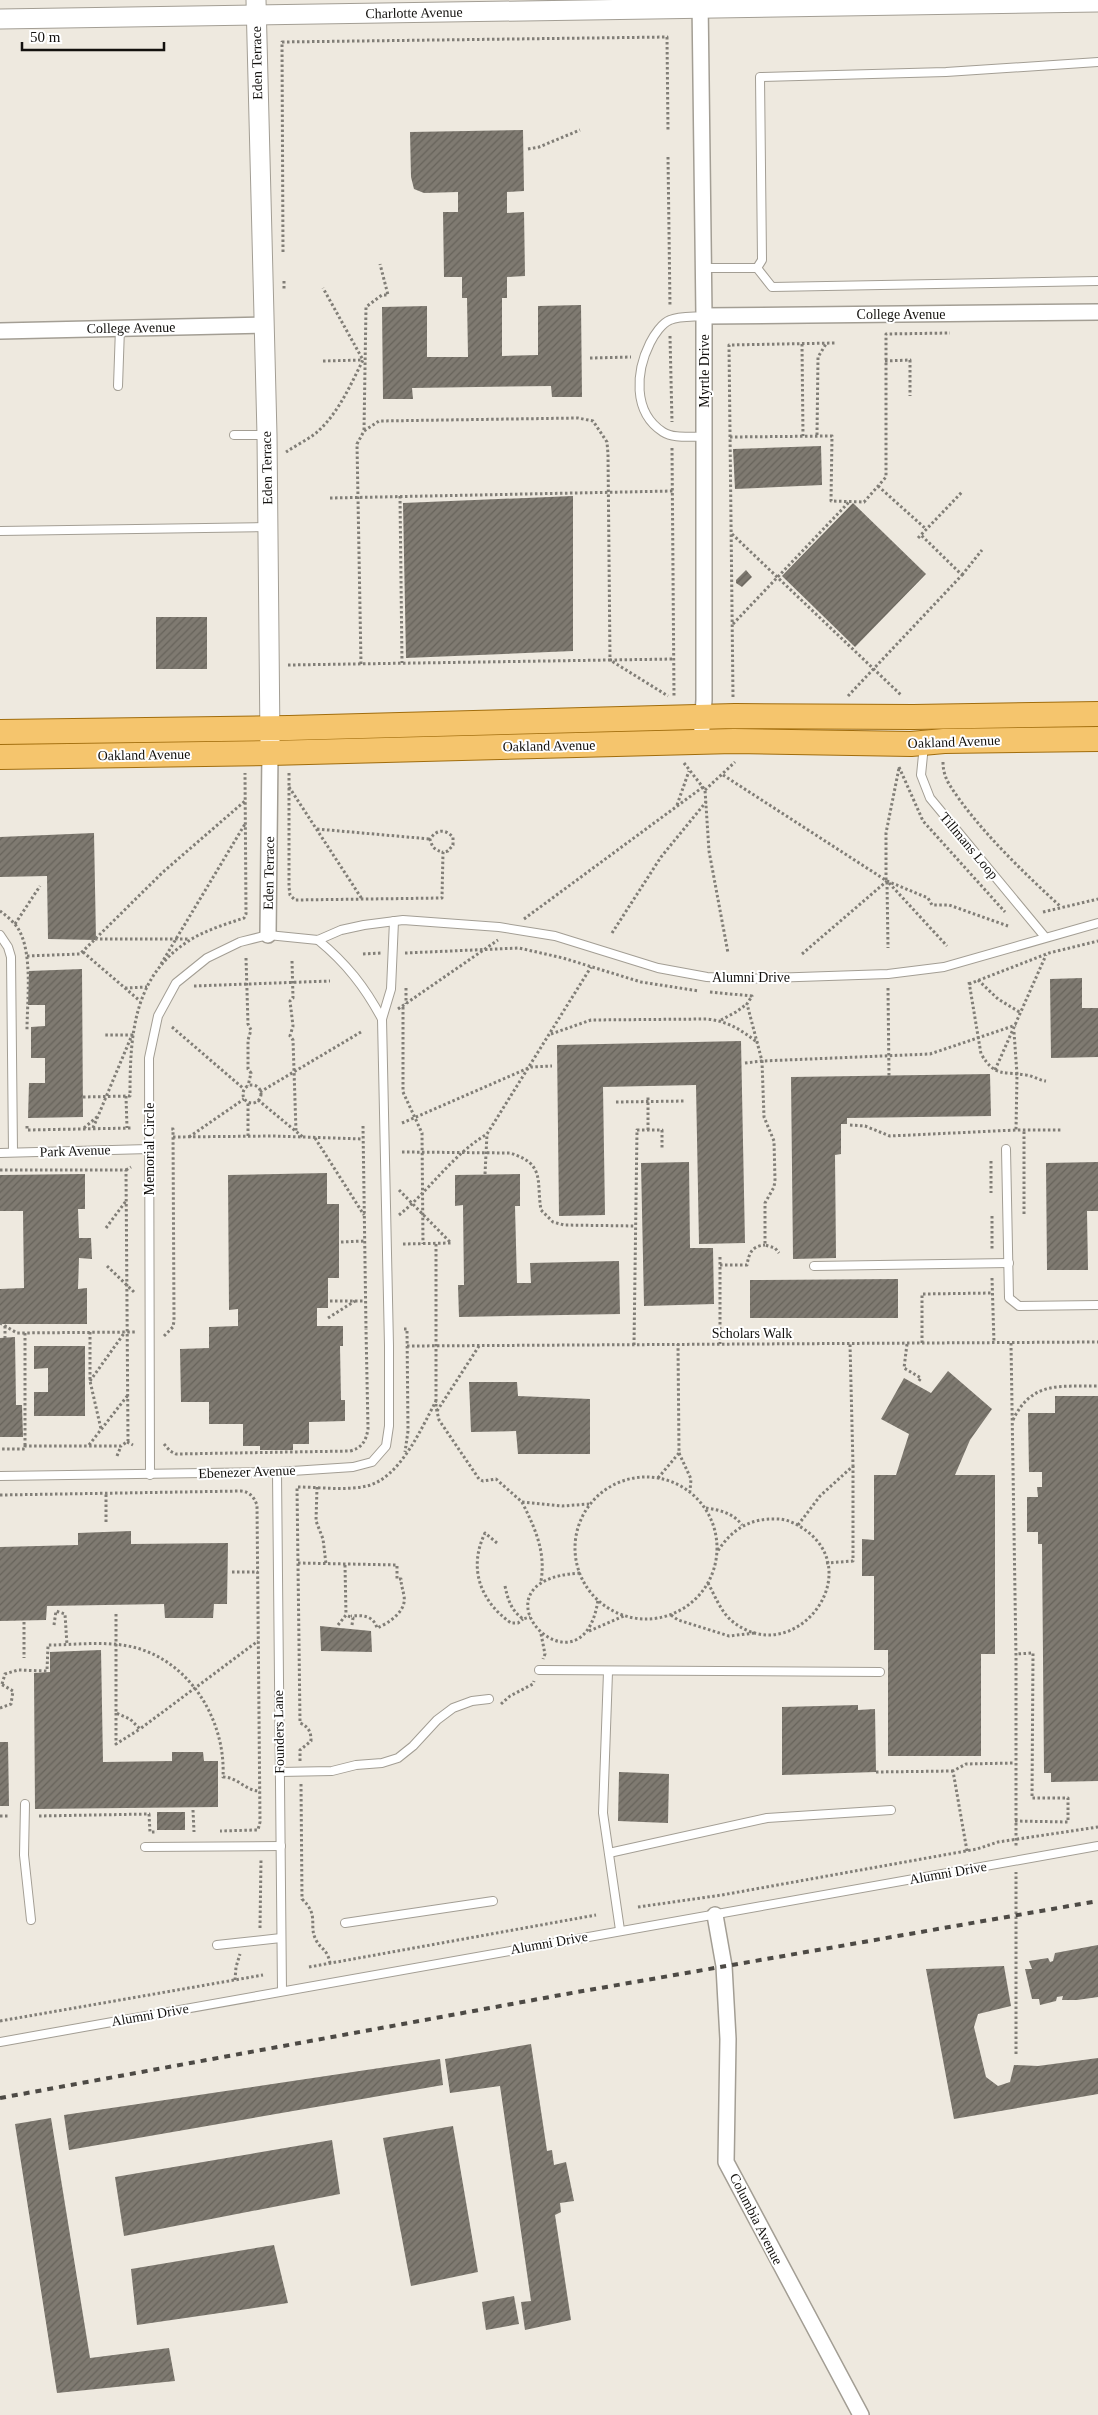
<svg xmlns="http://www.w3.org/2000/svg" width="1098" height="2415" font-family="Georgia,serif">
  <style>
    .building { fill: url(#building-hatch) }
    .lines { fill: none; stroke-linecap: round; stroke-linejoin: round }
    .service-casing { stroke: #a39e94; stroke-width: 10 }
    .minor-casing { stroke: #a39e94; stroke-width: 18 }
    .tertiary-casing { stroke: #a39e94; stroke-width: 21 }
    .primary-casing { stroke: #a16d0d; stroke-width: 26 }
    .path { stroke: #817e77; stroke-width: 3; stroke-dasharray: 2.5 2.5; stroke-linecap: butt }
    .service { stroke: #fff; stroke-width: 8 }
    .minor { stroke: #fff; stroke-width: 15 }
    .tertiary { stroke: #fff; stroke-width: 19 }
    .primary { stroke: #f5c56d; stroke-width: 24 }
    .rail { stroke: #4d4a45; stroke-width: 4; stroke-dasharray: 6 6; stroke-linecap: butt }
    .labels { text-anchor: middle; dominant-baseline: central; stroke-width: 4; stroke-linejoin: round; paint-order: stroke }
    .street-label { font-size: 14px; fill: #13110e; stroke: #fff }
  </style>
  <defs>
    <pattern id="building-hatch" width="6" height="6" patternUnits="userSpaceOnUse" patternTransform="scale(1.25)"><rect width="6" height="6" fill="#7f7a71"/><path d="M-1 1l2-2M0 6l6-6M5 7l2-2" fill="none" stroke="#67635b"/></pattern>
  </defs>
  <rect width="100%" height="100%" fill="#eee9df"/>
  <g class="building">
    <path d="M523 130 524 191 507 192V213L524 212 525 276 507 277V298H502V356L538 355V306L581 305 582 397H552L551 386 412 388 413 399H383L382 307 427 306V357H468L467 298H462V277H444L443 212H458V192L424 193 414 189 411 177 410 132Z"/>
    <path d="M821 446 822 485 735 489 733 449Z"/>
    <path d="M573 496V651L406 658 403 503Z"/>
    <path d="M853 503 926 574 855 647 782 576Z"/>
    <path d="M746 570 752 577 742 587 736 583V580Z"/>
    <rect x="156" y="617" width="51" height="52"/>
    <path d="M94 833 96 940 48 939 47 876 0 877V837Z"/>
    <path d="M82 969 83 1117 28 1118 29 1083H45V1058H31V1027L45 1026V1005H28L29 971Z"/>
    <path d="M1082 978V1008H1098V1057L1051 1058 1050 979Z"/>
    <path d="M741 1041 745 1243 699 1244 696 1085 603 1087 605 1215 559 1216 557 1045Z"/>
    <path d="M990 1074 991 1116 847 1118V1124H841V1154L835 1155 836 1258 793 1259 791 1077Z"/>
    <path d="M689 1162 690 1248H713L714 1304 644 1306 641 1163Z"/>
    <path d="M1098 1162V1211H1087L1088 1270H1047L1046 1163Z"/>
    <path d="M327 1173V1204H339V1278H328V1308H317V1326H343V1346H340L341 1400H345V1421L309 1422V1444H293V1450H260V1446H243V1424H209V1402H181L180 1349 209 1348V1327L238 1326V1309L229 1310 228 1175Z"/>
    <path d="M85 1174V1209H78L79 1238H91L92 1259 79 1258 78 1289 87 1288V1324H0V1289L24 1288 23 1211H0V1175Z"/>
    <path d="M520 1174V1206H515L517 1283H531L530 1263 619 1261 620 1314 459 1317 458 1285H464L463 1205 455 1206V1175Z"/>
    <path d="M898 1279V1318H750V1280Z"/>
    <path d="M15 1337 16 1405H22L23 1437H0V1338Z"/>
    <path d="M34 1346H85V1416H34V1392H48V1368L34 1369Z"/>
    <path d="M948 1371 992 1409 970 1440 955 1475H995V1654H981V1756H888V1650H874V1576H862V1539L874 1540V1475H896L909 1434 881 1419 904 1378 931 1393Z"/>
    <path d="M469 1382H517L518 1396 590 1399V1454H518L516 1431 471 1432Z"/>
    <path d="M1055 1396H1098V1781L1051 1782V1773H1044L1042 1544H1038V1532H1027V1497H1038L1037 1487H1042V1472H1029L1028 1413H1055Z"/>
    <path d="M131 1531V1544L228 1543 227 1604H214L213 1618H165L164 1604 47 1606 46 1620 0 1621V1547L78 1545V1533Z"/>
    <path d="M320 1626 371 1631 372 1652 321 1651Z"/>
    <path d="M101 1650 103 1762 172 1761V1752H203L204 1761H218V1807L35 1809 34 1673 50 1672V1652Z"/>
    <path d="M858 1705V1710L875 1709 876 1772 782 1775V1707Z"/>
    <path d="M0 1742H8L9 1806H0Z"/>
    <path d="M619 1772 669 1774 668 1823 618 1821Z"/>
    <rect x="157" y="1812" width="28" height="18"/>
    <path d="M1098 1945V1997L1077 2000H1062L1063 1996 1057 1997 1056 2001 1040 2005 1039 1999H1032L1025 1969H1032L1029 1961 1048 1958 1050 1962 1053 1961 1055 1953Z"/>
    <path d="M1004 1966 1011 2006 978 2014 974 2027 986 2077 998 2086 1010 2082 1014 2065 1038 2066 1098 2058V2094L954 2119 926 1969Z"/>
    <path d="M531 2044 547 2151 552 2150 554 2165 566 2162 574 2201 560 2203 561 2212 555 2215 571 2320 525 2330 521 2302 531 2301 500 2086 450 2093 445 2059Z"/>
    <path d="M440 2059 443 2085 69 2150 64 2115Z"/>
    <path d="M51 2118 90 2358 169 2348 175 2381 57 2393 15 2124Z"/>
    <path d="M453 2126 478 2272 411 2286 383 2138Z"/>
    <path d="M332 2140 340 2194 124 2236 115 2177Z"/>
    <path d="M274 2245 288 2303 137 2325 131 2269Z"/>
    <path d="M514 2296 519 2324 486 2330 482 2302Z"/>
  </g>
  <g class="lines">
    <g class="service-casing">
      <g id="service">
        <path d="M704 268H757L772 287 1098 281"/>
        <path d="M757 268 762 260 760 77 946 72 1098 62"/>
        <path d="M118 386 120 328"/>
        <path d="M234 435H267"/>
        <path d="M704 437C691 436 674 439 663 432 632 412 636 371 650 343 654 335 662 323 670 320 679 316 695 317 704 316"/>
        <path d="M0 531 268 527"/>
        <path d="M924 745 921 775 930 798 1045 937"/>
        <path d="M0 935 8 947 11 957 13 1152"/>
        <path d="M382 1019 391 989 394 921"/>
        <path d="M1006 1149 1009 1298 1019 1306 1098 1305"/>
        <path d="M0 1153 149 1149"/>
        <path d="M814 1266 1009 1263"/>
        <path d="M277 1472 282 1991"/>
        <path d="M150 1475 149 1058 158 1016 176 983 207 958 240 942 268 935 318 940 341 930 364 925 403 920 499 927 555 936 658 968 707 977 742 979 888 974 944 967 1098 923"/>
        <path d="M0 1476 277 1472 353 1467 372 1462 386 1446 389 1426V1346L382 1019C365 987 346 963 318 940"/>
        <path d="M539 1670 880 1672"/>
        <path d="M608 1672 603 1813 620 1930"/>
        <path d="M280 1772 332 1771 356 1765 382 1763 398 1758 413 1746 437 1720 453 1708 472 1701 489 1699"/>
        <path d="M25 1804 24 1855 31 1920"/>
        <path d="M145 1847 281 1846"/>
        <path d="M609 1853 767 1818 891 1810"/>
        <path d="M345 1923 493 1901"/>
        <path d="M217 1945 281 1938"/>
        <path d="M0 2042 1098 1846"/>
      </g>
    </g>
    <g class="minor-casing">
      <g id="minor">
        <path d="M700 0 704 316V700L701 742"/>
        <path d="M704 316 1098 312"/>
        <path d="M0 331 263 325"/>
        <path d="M268 935 270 753"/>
        <path d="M715 1915 724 1966 728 2039 726 2162 861 2415"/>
      </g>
    </g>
    <g class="tertiary-casing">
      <g id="tertiary">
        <path d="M256 0 267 435 270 741"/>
        <path d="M0 19 1098 2"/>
      </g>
    </g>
    <g class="primary-casing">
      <g id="primary">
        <path d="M0 732 289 728 735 716 913 717 1098 714"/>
        <path d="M0 757 270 753 734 741 911 744 944 741 1098 739"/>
      </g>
    </g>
    <g class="path">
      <path d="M528 149 539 147 580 130"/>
      <path d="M668 157 670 307"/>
      <path d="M283 252 282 42 667 37 668 131"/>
      <path d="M284 281V291"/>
      <path d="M670 336 672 422"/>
      <path d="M802 344 803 436"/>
      <path d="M590 358 631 357"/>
      <path d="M323 361 363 360"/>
      <path d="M885 361 910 360V396"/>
      <path d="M364 430 366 307 382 295H388L380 264"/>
      <path d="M817 435 818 357 826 344"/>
      <path d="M730 437 832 436 831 501 864 502 886 477V334L950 333"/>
      <path d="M672 448 674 697"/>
      <path d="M286 452C295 446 307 440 316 433 338 414 350 386 363 360L323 288"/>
      <path d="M878 486 926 529"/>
      <path d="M400 496 402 663"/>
      <path d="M330 498 673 491"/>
      <path d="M732 534 901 695"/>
      <path d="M918 538 962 492"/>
      <path d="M962 575 982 550"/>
      <path d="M733 624 849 502"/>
      <path d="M361 664 357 444 364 431 379 421 578 418 593 421 607 442 608 454 610 660 674 659"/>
      <path d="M288 665 610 660 668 696"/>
      <path d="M848 696 962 575 921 535"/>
      <path d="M733 697 729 345 835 343"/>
      <path d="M943 762C943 770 945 777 949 784 976 827 1023 872 1061 907"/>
      <path d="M684 763 705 790 709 851 728 953"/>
      <path d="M899 767 923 821 1005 912"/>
      <path d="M289 773V887L290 895 295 900 442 898 443 852 448 851 453 845V837C445 829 437 829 430 839 432 847 434 850 443 852"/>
      <path d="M723 775 887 881 928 898 932 905H949L1008 926"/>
      <path d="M289 787 362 899"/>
      <path d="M705 790 735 762"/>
      <path d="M677 805 689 771"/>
      <path d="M317 829 430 839"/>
      <path d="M886 880V833L899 768"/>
      <path d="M887 882 888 948"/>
      <path d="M889 883 947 946"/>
      <path d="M0 911C7 916 15 923 19 930 33 955 27 1002 27 1030"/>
      <path d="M1043 912 1098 899"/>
      <path d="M524 919 703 787"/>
      <path d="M15 924 40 886"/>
      <path d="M612 933 661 857 706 802"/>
      <path d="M95 939H190"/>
      <path d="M83 952 140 1001"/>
      <path d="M405 953 519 948 563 958 641 982 699 991"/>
      <path d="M363 954 381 953"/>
      <path d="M802 954 887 881"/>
      <path d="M27 956 80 954 163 872 245 801"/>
      <path d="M246 958 248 1024 251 1030 248 1040V1069L251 1073 248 1086"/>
      <path d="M292 961 293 998 290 1001 293 1026 290 1036 293 1040 296 1131"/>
      <path d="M161 964 245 824"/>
      <path d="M978 980 998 999 1021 1013"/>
      <path d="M969 982 981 1054C996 1078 1003 1071 1026 1075 1033 1076 1039 1080 1046 1081"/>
      <path d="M969 984 1049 953 1098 941"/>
      <path d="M194 986 330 981"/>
      <path d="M125 988 147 987"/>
      <path d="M406 988V1004"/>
      <path d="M888 988 889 1076"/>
      <path d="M710 992 752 996 747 1004 762 1061 764 1117 774 1141 775 1180 774 1187 765 1203V1245L775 1248 779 1253"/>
      <path d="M403 1007V1092L422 1133 423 1244"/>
      <path d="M398 1009 498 940"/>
      <path d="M721 1020 736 1012 747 1004"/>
      <path d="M172 1027 244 1089"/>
      <path d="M1014 1032 1017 1074 1016 1130H1062"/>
      <path d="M551 1034 591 1020 707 1019C727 1021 742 1030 758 1043"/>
      <path d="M745 1063 762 1061 930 1054 1016 1025"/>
      <path d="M995 1070 1046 955"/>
      <circle cx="252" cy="1094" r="9"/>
      <path d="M260 1092 361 1032"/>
      <path d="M126 1096 127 1128"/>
      <path d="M83 1097 130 1096C130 1035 133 976 190 940 206 930 226 924 244 918L246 914 245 773"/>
      <path d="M258 1100 304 1138"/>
      <path d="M616 1102 686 1101"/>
      <path d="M402 1123 531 1067 552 1066"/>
      <path d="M850 1125 865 1126 890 1136 1016 1130"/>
      <path d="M27 1126V1130L133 1128"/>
      <path d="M363 1126 366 1329H368"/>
      <path d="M84 1128 98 1116"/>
      <path d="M93 1128 132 1035H104"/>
      <path d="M648 1130V1097"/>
      <path d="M248 1136V1103"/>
      <path d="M173 1137 273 1136 363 1139"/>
      <path d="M189 1137 244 1099"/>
      <path d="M315 1138 364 1215"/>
      <path d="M402 1152 510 1153C546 1164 536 1181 541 1210L553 1222 564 1225 635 1226"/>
      <path d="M991 1161V1193"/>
      <path d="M0 1170H126L128 1441 121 1446H25V1449H0"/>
      <path d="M126 1170 131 1167"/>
      <path d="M485 1174 487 1134"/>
      <path d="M399 1190 451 1243"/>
      <path d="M1024 1214V1130"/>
      <path d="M399 1215C430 1190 452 1155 487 1134L591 967"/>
      <path d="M992 1216V1250"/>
      <path d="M106 1228 126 1201"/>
      <path d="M341 1242 364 1241"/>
      <path d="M403 1244 451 1243"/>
      <path d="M436 1244V1407L439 1420 479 1479 483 1481 496 1479 522 1502 562 1506 589 1504"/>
      <path d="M720 1257V1344"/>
      <path d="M720 1265H747C749 1253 752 1246 765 1245"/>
      <path d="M107 1266 135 1293"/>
      <path d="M992 1278 994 1343"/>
      <path d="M330 1301H365"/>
      <path d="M328 1318 355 1301"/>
      <path d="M0 1323 17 1333 136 1332"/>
      <path d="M5 1326V1338"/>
      <path d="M404 1329H407L408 1431 405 1452"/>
      <path d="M90 1332V1381L101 1429"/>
      <path d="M25 1333V1446"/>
      <path d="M164 1336 173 1327 174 1321 173 1129H170"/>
      <path d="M922 1343V1294L993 1293"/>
      <path d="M1011 1343 1016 1657V1847"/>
      <path d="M907 1344 904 1368 921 1378 918 1382"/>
      <path d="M634 1345 637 1130H662V1150"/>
      <path d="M407 1346 1098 1342"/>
      <path d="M90 1381 125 1332"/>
      <path d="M437 1411 479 1346"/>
      <path d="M1013 1420C1032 1380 1061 1387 1098 1386"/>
      <path d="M127 1442 133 1445"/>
      <path d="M164 1444 170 1451 176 1454 350 1451C362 1448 366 1441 368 1429L366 1329"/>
      <path d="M89 1445 128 1395"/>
      <path d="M679 1453 691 1479 690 1491"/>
      <path d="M117 1456 121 1446"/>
      <circle cx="646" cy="1548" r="71"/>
      <path d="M658 1478 679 1453 678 1344"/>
      <path d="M317 1487 316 1521 323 1539 326 1564"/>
      <path d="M0 1495 241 1491C250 1492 254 1497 257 1505L260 1822 258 1830H255L220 1831"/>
      <path d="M522 1502C535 1528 546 1552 541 1581"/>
      <path d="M706 1508C720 1510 733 1513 742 1525"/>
      <path d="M106 1522V1493"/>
      <path d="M798 1525 820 1496 853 1466 850 1344"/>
      <path d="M497 1543 485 1533C468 1568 480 1601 511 1623H518L523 1619"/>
      <path d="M298 1563 397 1565V1579H401C401 1585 403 1590 404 1596 407 1611 389 1623 377 1628 373 1615 362 1615 351 1616"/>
      <path d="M826 1563 853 1561V1466"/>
      <path d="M345 1565 346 1615"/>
      <path d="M232 1572H258"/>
      <path d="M580 1573C460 1580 582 1706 598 1600"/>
      <path d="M708 1583C715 1596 721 1612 732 1621 792 1670 866 1578 808 1532 799 1525 788 1519 777 1519 750 1518 732 1529 717 1552"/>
      <path d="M505 1586C508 1600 511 1610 523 1619L530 1617"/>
      <path d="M116 1614V1713L130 1719 140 1729 258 1641"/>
      <path d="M671 1615 678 1620 729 1636 755 1633"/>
      <path d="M24 1622V1658"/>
      <path d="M54 1625 56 1611 65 1614 67 1645"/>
      <path d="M338 1625 346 1615 353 1618 352 1625"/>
      <path d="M589 1631 624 1616"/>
      <path d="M541 1634 545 1654 543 1659"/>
      <path d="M2 1684 5 1674 18 1670 47 1671 48 1645C74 1645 102 1641 128 1646 187 1657 226 1718 223 1777 238 1777 245 1791 260 1791"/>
      <path d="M501 1704 510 1696 533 1684 534 1681"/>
      <path d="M0 1708 11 1704 13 1691 1 1684"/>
      <path d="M116 1713V1744L140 1729"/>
      <path d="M300 1761V1750L311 1741C311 1732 309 1727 300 1723L297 1487C319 1487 345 1491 367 1486 400 1478 421 1429 436 1401"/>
      <path d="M876 1772 953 1771"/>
      <path d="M301 1784 302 1899C320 1916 308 1925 316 1940 321 1950 327 1948 330 1963"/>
      <path d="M193 1810 194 1832"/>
      <path d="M0 1816H9"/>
      <path d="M39 1816 149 1814 150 1832H157"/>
      <path d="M1015 1821 1068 1822V1798H1032L1033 1653 1016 1654"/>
      <path d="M967 1851 953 1771 966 1764 1015 1763"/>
      <path d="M638 1907 722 1895 977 1849 998 1842 1098 1827"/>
      <path d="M260 1928 261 1859"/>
      <path d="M309 1967 596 1915"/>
      <path d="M235 1980 236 1967 240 1954"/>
      <path d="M0 2021 263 1975"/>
      <path d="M1016 2054V1872"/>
    </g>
    <use href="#service" class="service"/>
    <use href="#minor" class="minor"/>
    <use href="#tertiary" class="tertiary"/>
    <use href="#primary" class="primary"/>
    <path class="rail" d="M0 2098 566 1994 1098 1901"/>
  </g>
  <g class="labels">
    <g class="street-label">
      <text transform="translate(414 13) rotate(-1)">Charlotte Avenue</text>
      <text transform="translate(257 63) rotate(-91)">Eden Terrace</text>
      <text x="901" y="314">College Avenue</text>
      <text transform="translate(131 328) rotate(-1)">College Avenue</text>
      <text transform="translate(704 371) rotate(-90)">Myrtle Drive</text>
      <text transform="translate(267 468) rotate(-91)">Eden Terrace</text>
      <text transform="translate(954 742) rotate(-2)">Oakland Avenue</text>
      <text transform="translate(549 746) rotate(-1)">Oakland Avenue</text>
      <text transform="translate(144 755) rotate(-1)">Oakland Avenue</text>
      <text transform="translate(969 846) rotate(50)">Tillmans Loop</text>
      <text transform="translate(269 873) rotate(-89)">Eden Terrace</text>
      <text x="751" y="977">Alumni Drive</text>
      <text transform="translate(149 1149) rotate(-90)">Memorial Circle</text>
      <text transform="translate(75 1151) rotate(-2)">Park Avenue</text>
      <text x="752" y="1333">Scholars Walk</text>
      <text transform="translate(247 1472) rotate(-2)">Ebenezer Avenue</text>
      <text transform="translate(279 1732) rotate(-91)">Founders Lane</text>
      <text transform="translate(948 1873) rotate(-10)">Alumni Drive</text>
      <text transform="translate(549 1943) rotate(-10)">Alumni Drive</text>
      <text transform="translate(150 2015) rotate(-10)">Alumni Drive</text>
      <text transform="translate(756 2219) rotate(63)">Columbia Avenue</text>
    </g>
  </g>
  <path d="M22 42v8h142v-8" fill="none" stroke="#13110e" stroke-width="2.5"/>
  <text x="30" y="42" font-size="15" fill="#13110e" stroke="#ffffff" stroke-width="4" paint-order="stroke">50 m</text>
</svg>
